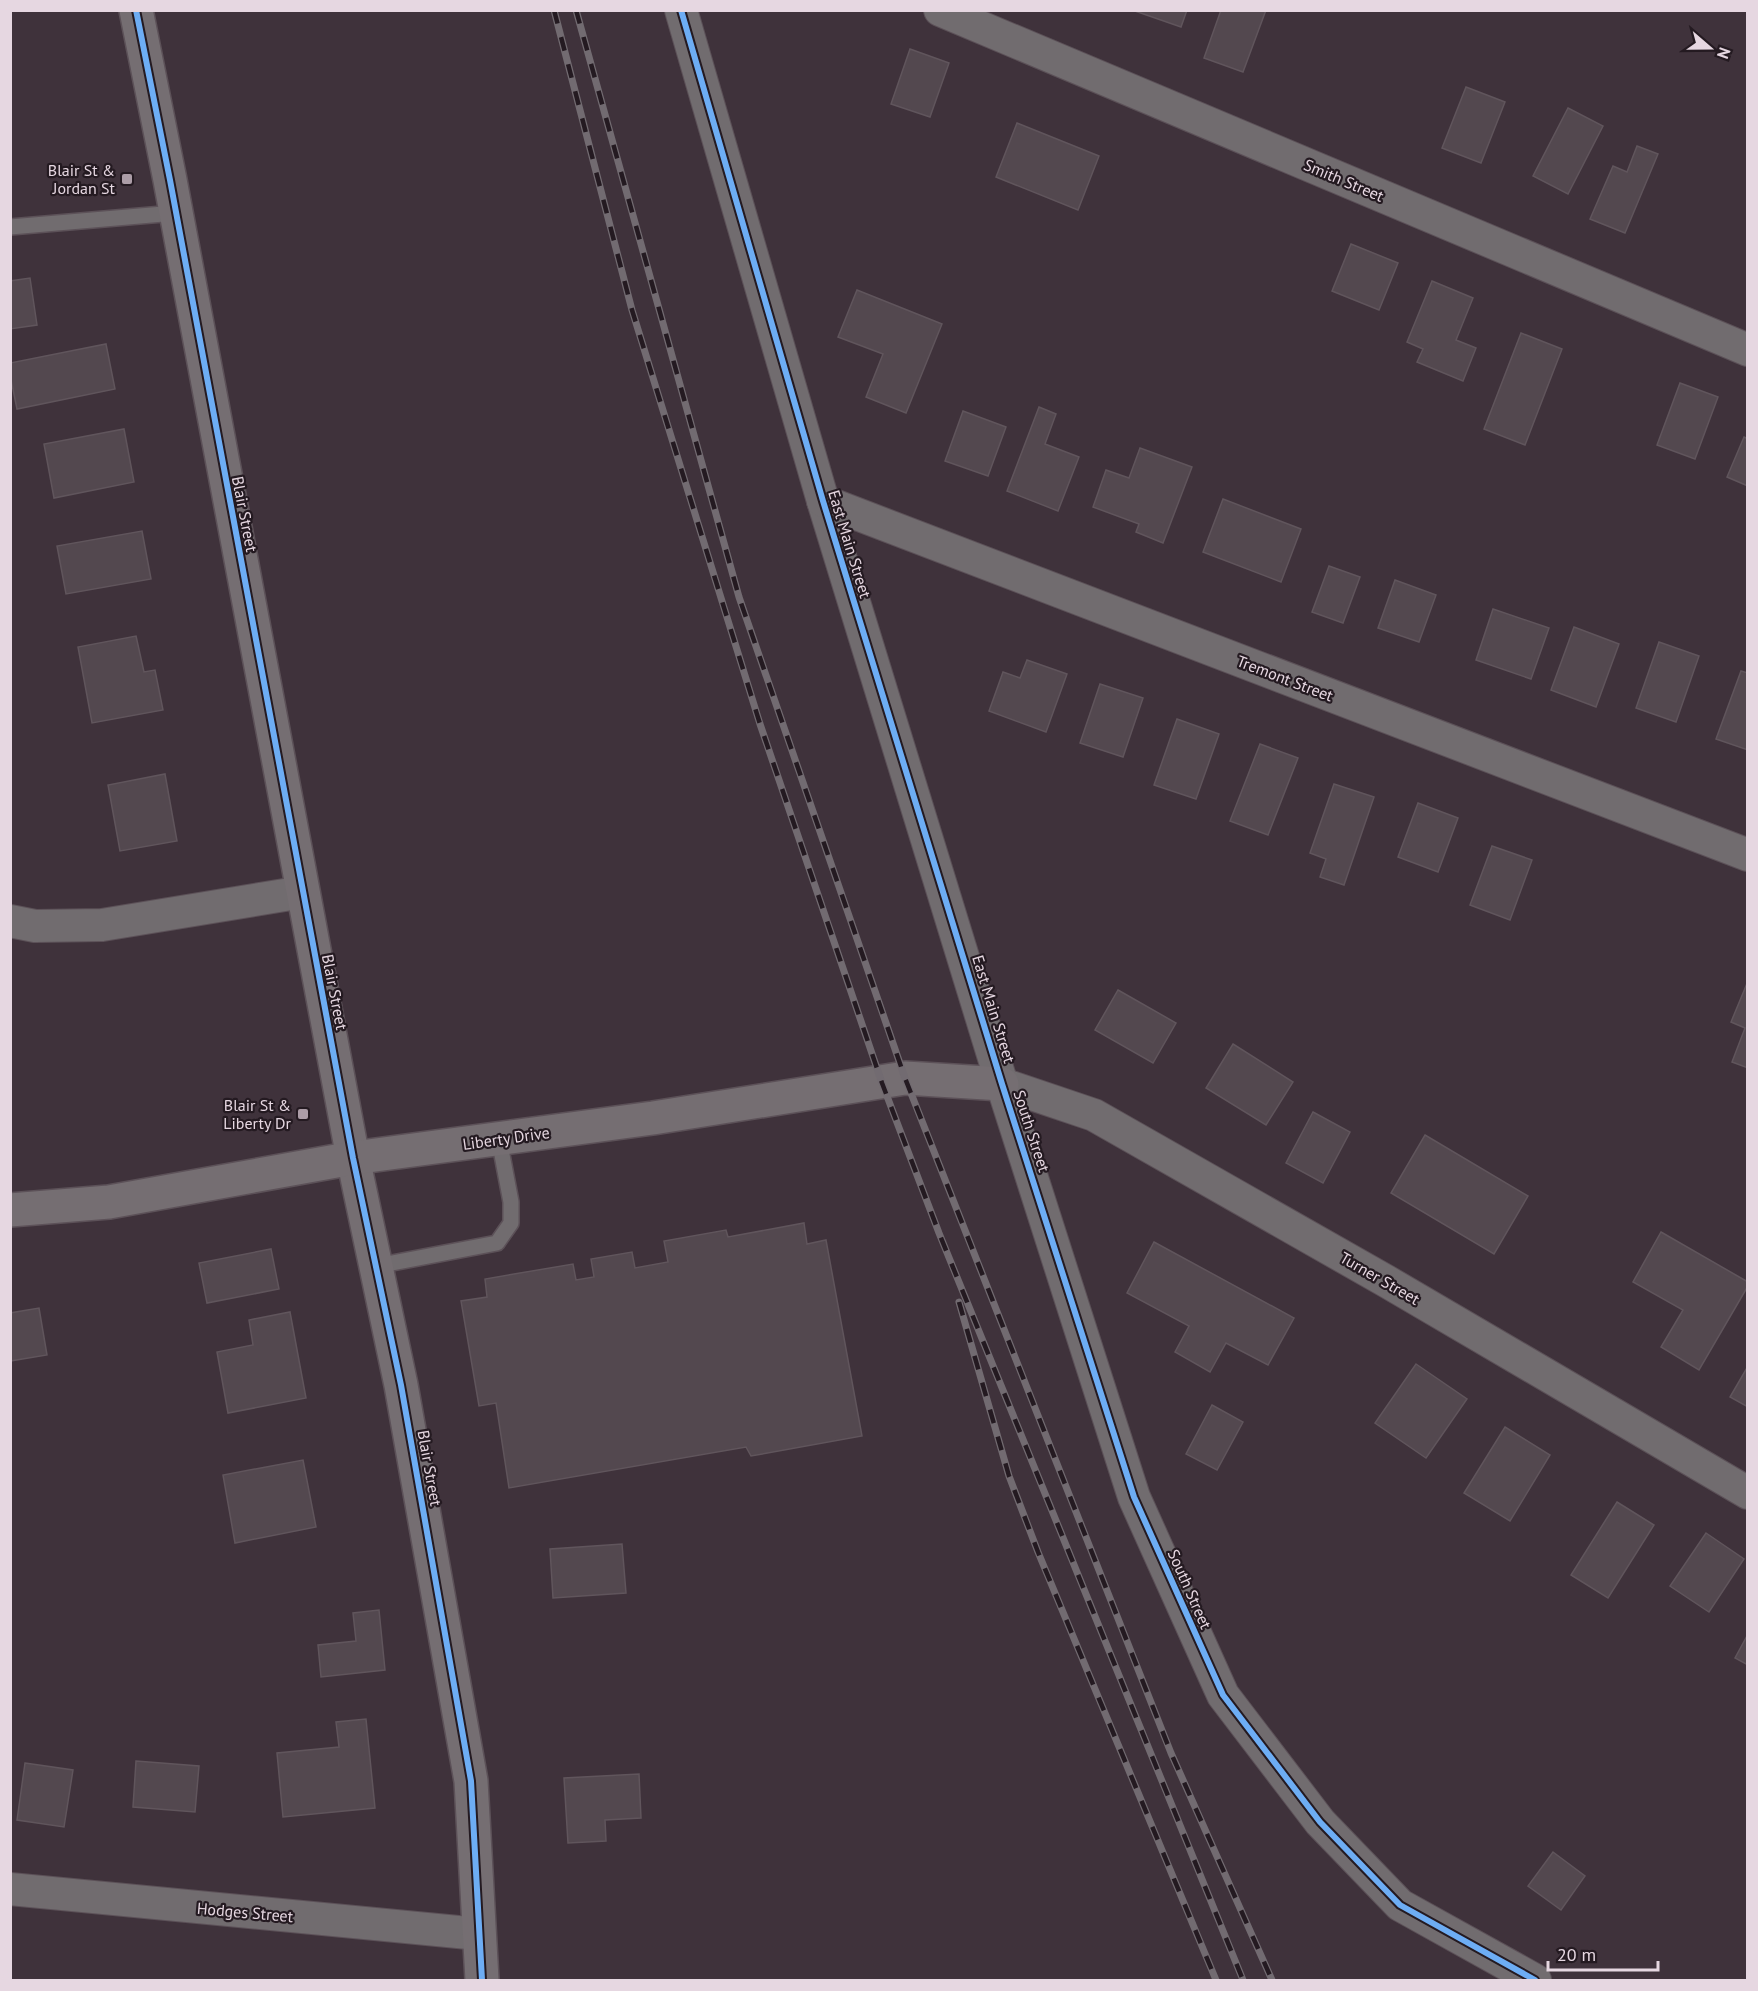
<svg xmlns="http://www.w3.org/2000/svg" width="1758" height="1991" font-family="'PT Sans',sans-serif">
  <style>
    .building { fill: #53484f; stroke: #60555c; stroke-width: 1.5 }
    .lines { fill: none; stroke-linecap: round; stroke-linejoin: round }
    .lane-casing { stroke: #5c5158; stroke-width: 18 }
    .street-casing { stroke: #5c5158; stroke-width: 34 }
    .secondary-casing { stroke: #5c5158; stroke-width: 36 }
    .lane { stroke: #716c6f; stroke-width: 15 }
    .street { stroke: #716c6f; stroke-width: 32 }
    .secondary { stroke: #756e72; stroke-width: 33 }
    .rail-casing { stroke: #726b71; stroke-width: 7 }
    .rail { stroke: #241a21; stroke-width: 4.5; stroke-dasharray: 14; stroke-linecap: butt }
    .cycleway-casing { stroke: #241a21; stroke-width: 10 }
    .cycleway { stroke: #6dadf4; stroke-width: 6 }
    .poi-dot { fill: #ac9da7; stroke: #241a21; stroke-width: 2 }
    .labels { text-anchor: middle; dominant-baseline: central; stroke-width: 4.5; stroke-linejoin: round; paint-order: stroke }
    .poi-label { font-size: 16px; fill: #e6d7e1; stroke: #241a21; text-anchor: end }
    .street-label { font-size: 16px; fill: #e6d7e1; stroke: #241a21 }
  </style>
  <rect width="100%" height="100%" fill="#3f323b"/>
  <g class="building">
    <path d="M1132 10H1187L1181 27Z"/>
    <path d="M1221 10H1266L1243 72 1204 58Z"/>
    <path d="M910 49 949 63 930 117 891 104Z"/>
    <path d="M1466 87 1505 102 1481 163 1442 148Z"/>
    <path d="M1568 108 1603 126 1568 194 1533 176Z"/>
    <path d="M1017 123 1099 156 1078 210 996 177Z"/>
    <path d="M1637 146 1658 154 1625 233 1590 219 1613 166 1627 172Z"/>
    <path d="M1351 244 1398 263 1379 310 1332 291Z"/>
    <path d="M30 278 37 325 10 329V281Z"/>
    <path d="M1432 281 1473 298 1456 340 1476 348 1463 381 1417 362 1423 349 1407 342Z"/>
    <path d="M857 290 942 324 906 413 866 397 883 354 838 337Z"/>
    <path d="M1521 333 1562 349 1525 445 1484 429Z"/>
    <path d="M106 344 115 389 17 409 10 375V363Z"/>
    <path d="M1680 383 1718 397 1695 459 1657 445Z"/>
    <path d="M1039 407 1056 414 1045 444 1079 457 1058 511 1007 491Z"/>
    <path d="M963 411 1006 427 988 476 945 461Z"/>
    <path d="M124 429 134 482 54 498 44 444Z"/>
    <path d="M1744 437 1748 439V486L1727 477Z"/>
    <path d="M1140 448 1192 467 1163 543 1136 532 1139 524 1093 507 1106 470 1129 478Z"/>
    <path d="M1223 499 1301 529 1281 582 1203 552Z"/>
    <path d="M142 531 151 579 66 594 57 546Z"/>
    <path d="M1329 566 1360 577 1343 623 1312 612Z"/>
    <path d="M1395 580 1436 595 1419 642 1378 628Z"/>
    <path d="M1493 609 1549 628 1531 679 1476 660Z"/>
    <path d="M1574 627 1619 644 1596 707 1551 690Z"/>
    <path d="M136 636 144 672 155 670 163 710 92 723 78 647Z"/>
    <path d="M1659 642 1699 656 1676 722 1636 708Z"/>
    <path d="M1027 660 1067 674 1046 732 989 711 1003 672 1020 678Z"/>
    <path d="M1741 671 1748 673V750L1716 739Z"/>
    <path d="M1100 684 1143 698 1123 757 1080 743Z"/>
    <path d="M1177 719 1219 734 1196 799 1154 785Z"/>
    <path d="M1260 744 1298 758 1268 835 1230 821Z"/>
    <path d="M165 774 177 841 120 851 108 785Z"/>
    <path d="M1334 784 1374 797 1344 885 1320 877 1326 859 1310 853Z"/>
    <path d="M1418 803 1458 818 1438 872 1398 857Z"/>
    <path d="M1492 846 1532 860 1510 920 1470 905Z"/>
    <path d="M1748 981V1068L1732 1062 1745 1028 1731 1022Z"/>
    <path d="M1118 990 1176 1023 1153 1063 1095 1030Z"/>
    <path d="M1233 1044 1293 1082 1266 1125 1206 1088Z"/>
    <path d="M1313 1112 1350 1132 1323 1183 1286 1163Z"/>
    <path d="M1425 1135 1528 1196 1494 1254 1391 1193Z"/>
    <path d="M804 1223 807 1244 826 1240 862 1436 751 1456 746 1447 509 1488 496 1403 479 1406 461 1301 487 1297 485 1279 573 1264 576 1280 594 1277 591 1259 632 1252 635 1268 668 1262 664 1241 726 1230 728 1237Z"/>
    <path d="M1661 1232 1748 1282V1286L1699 1370 1661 1347 1683 1310 1633 1282Z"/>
    <path d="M1154 1242 1294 1318 1268 1365 1226 1343 1210 1372 1175 1352 1189 1326 1127 1293Z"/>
    <path d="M271 1249 279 1289 207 1303 199 1263Z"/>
    <path d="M39 1308 47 1355 10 1361V1313Z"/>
    <path d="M290 1312 306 1398 228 1413 217 1352 253 1345 249 1320Z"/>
    <path d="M1416 1364 1467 1399 1426 1458 1375 1423Z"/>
    <path d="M1748 1366V1407L1730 1397Z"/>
    <path d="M1212 1405 1243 1422 1217 1470 1186 1454Z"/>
    <path d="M1505 1427 1550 1455 1510 1521 1464 1493Z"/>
    <path d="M303 1460 316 1527 235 1543 223 1475Z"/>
    <path d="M1617 1502 1654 1525 1608 1598 1571 1575Z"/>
    <path d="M1706 1533 1744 1559 1709 1612 1670 1586Z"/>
    <path d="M622 1544 626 1593 553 1598 550 1549Z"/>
    <path d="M379 1610 385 1670 321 1677 318 1645 356 1641 353 1613Z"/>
    <path d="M1748 1634V1665L1735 1658Z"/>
    <path d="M366 1719 375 1808 283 1817 277 1753 339 1747 336 1722Z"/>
    <path d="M136 1761 199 1766 195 1812 133 1807Z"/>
    <path d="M25 1763 73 1770 64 1827 17 1820Z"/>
    <path d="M639 1774 641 1818 605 1820 606 1841 568 1843 564 1778Z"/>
    <path d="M1553 1852 1585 1876 1561 1910 1528 1886Z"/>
  </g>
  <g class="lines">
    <g class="lane-casing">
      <g id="lane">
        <path d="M10 227 175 213"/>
        <path d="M376 1266 497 1243 511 1223V1202L499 1139"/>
      </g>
    </g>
    <g class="street-casing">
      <g id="street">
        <path d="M681 10 823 501 1002 1084 1134 1497 1223 1695 1320 1822 1400 1905 1535 1980"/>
        <path d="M940 10 1748 350"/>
        <path d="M823 501 1748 855"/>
        <path d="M10 921 35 926 102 925 303 892"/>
        <path d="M1002 1084 1094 1115 1386 1281 1748 1493"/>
        <path d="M10 1889 479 1934"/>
      </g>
    </g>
    <g class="secondary-casing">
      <g id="secondary">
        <path d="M136 10 170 180 353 1158 401 1385 471 1781 482 1980"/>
        <path d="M10 1210 109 1202 353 1158 653 1118 905 1078 1002 1084"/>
      </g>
    </g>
    <use href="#lane" class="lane"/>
    <use href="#street" class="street"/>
    <use href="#secondary" class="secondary"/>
    <g class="rail-casing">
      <g id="rail">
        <path d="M554 10 632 310 760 724 882 1083 939 1233 1243 1980"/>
        <path d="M576 10 739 597 905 1078 1171 1753 1272 1980"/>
        <path d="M959 1302 1009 1476 1038 1552 1216 1980"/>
      </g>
    </g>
    <use href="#rail" class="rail"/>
    <g class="cycleway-casing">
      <g id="cycleway">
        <path d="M136 10 170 180 353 1158 401 1385 471 1781 482 1980"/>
        <path d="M681 10 823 501 1002 1084 1134 1497 1223 1695 1320 1822 1400 1905 1535 1980"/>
      </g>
    </g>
    <use href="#cycleway" class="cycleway"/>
  </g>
  <g class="poi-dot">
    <rect x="121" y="173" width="12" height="12" rx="3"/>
    <rect x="297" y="1108" width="12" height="12" rx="3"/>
  </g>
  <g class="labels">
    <g class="poi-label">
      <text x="115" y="170">Blair St &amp;<tspan x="115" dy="18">Jordan St</tspan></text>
      <text x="291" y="1105">Blair St &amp;<tspan x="291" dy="18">Liberty Dr</tspan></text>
    </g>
    <g class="street-label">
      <text transform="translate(1344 180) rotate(23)">Smith Street</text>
      <text transform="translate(245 514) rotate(79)">Blair Street</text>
      <text transform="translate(850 544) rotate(73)">East Main Street</text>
      <text transform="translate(1285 678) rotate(21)">Tremont Street</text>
      <text transform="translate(335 992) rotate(79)">Blair Street</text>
      <text transform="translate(994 1009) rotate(73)">East Main Street</text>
      <text transform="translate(1032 1131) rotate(72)">South Street</text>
      <text transform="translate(506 1138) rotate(-8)">Liberty Drive</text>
      <text transform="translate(1380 1278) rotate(30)">Turner Street</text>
      <text transform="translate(430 1468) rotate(80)">Blair Street</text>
      <text transform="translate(1190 1589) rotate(66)">South Street</text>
      <text transform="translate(245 1912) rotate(5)">Hodges Street</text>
    </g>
  </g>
  <rect width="1758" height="1991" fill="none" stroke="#e6d7e1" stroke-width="24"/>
  <g transform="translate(1710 48) rotate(110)" stroke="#241a21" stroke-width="4.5" paint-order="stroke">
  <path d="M0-4.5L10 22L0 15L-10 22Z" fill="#e6d7e1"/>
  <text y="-9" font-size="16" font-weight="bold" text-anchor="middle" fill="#e6d7e1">N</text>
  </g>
  <path d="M1548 1961v9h110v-9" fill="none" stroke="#e6d7e1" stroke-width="3"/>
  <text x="1557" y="1961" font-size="18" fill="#e6d7e1" stroke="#241a21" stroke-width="4.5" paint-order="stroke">20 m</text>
</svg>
